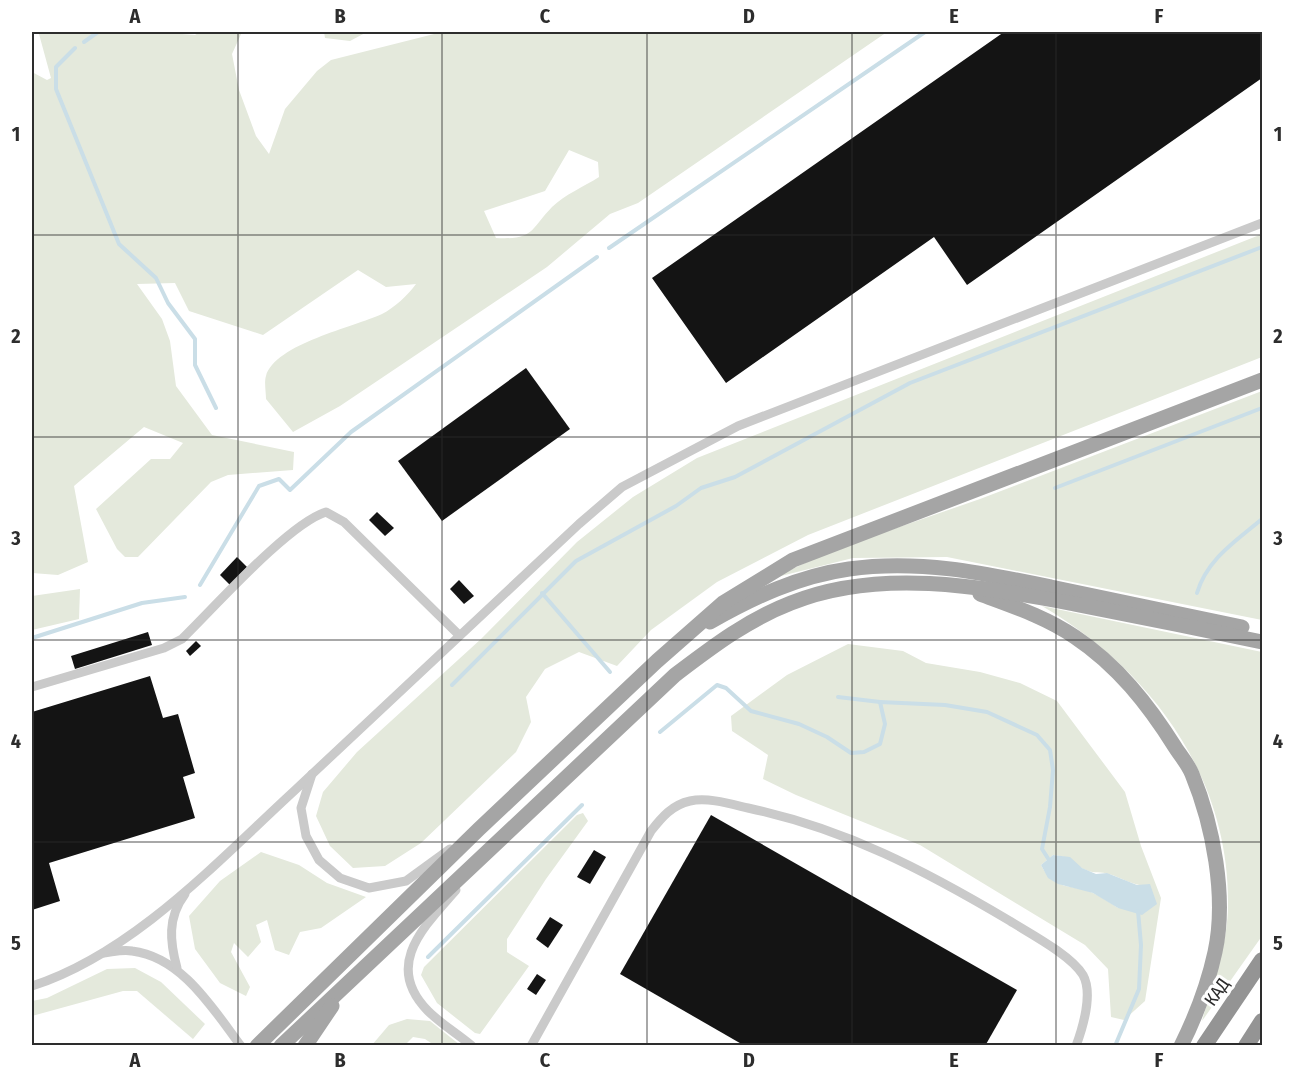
<svg xmlns="http://www.w3.org/2000/svg" width="1294" height="1077" font-family="'Fira Sans Condensed',sans-serif">
  <style>
    .green { fill: #e4e9dc; fill-rule: evenodd }
    .water { fill: #cadee7 }
    .lines { fill: none; stroke-linecap: round; stroke-linejoin: round }
    .stream { stroke: #cadee7; stroke-width: 4 }
    .building { fill: #141414 }
    .street { stroke: #cacaca; stroke-width: 9 }
    .primary { stroke: #a5a5a5; stroke-width: 15 }
    .highway { stroke: #949494; stroke-width: 16 }
    .grid { fill: none; stroke: #2d2d2d; stroke-width: 1.5; stroke-opacity: 0.55 }
    .labels { text-anchor: middle; dominant-baseline: central; stroke-width: 6; stroke-linejoin: round; paint-order: stroke }
    .street-label { font-size: 18px; fill: #2d2d2d; stroke: #fff }
    .neatline { fill: none; stroke: #2d2d2d; stroke-width: 2 }
    .grid-label { font-size: 20px; text-anchor: middle; font-weight: bold; fill: #2d2d2d }
  </style>
  <rect width="100%" height="100%" fill="#fff"/>
  <g class="green">
    <path d="M55 32H156L195 35 200 32H242L232 54 239 90 256 136 269 154 285 109 317 71 331 60 442 32H887L638 203 610 214 547 267 340 406 293 432 266 399C266 392 264 382 266 376 275 344 354 327 382 314 394 308 408 295 416 284L386 287 358 270 263 335 189 311 175 283 137 284 162 319 170 341 176 386 212 435 294 452 293 470 228 475 211 482 138 557H125L117 549 96 509 151 459H170L183 443 144 427 74 486 88 562 58 575 32 573V72L47 80 51 78 39 34ZM569 150 598 162 599 177C585 186 564 195 552 207 530 230 534 240 496 238L484 211 545 191Z"/>
    <path d="M324 32H367L350 41 325 38Z"/>
    <path d="M1262 234V357L808 535 717 582 651 630 617 666 579 652 545 669 526 697 531 722 516 752 421 843 385 866 353 868 330 846 316 816 323 792 357 752 481 639 577 542 633 497 697 458Z"/>
    <path d="M1262 391V620L947 557 853 558 773 578 833 550 980 499Z"/>
    <path d="M80 589 79 619 32 630V596Z"/>
    <path d="M1042 606 1262 652V936L1202 1021C1213 982 1229 941 1228 901 1228 773 1148 668 1042 606Z"/>
    <path d="M848 644 903 651 926 663 980 672 1020 683 1057 701 1125 792 1141 846 1161 898 1145 1001 1124 1020 1111 1017 1108 969 1085 945 920 845 796 795 763 779 768 755 732 731 731 716 787 675ZM1053 855C1075 857 1070 863 1086 870 1095 874 1101 871 1109 874 1122 878 1132 885 1146 886L1118 908C1110 903 1102 897 1093 893 1070 883 1055 892 1041 865Z"/>
    <path d="M583 813 588 821 546 879 507 939V952L529 966 480 1034 475 1033 437 1003 421 975 424 967 577 815Z"/>
    <path d="M261 852 299 865 327 883 366 897 321 928 300 932 289 955 275 950 267 920 256 925 261 942 248 957 234 943 231 952 250 987 246 996 220 983 195 949 189 916 220 881Z"/>
    <path d="M135 968 161 982 205 1024 193 1039 137 991H123L32 1016V1001L47 998 107 969Z"/>
    <path d="M407 1019 430 1021 460 1045H434L425 1039 413 1037 405 1045H372L389 1025Z"/>
  </g>
  <path class="water" d="M1053 855 1070 857 1082 868 1096 874 1107 873 1137 885 1150 884 1157 904 1142 915 1118 908 1093 893 1058 884 1048 878 1041 865Z"/>
  <g class="lines">
    <g class="stream">
      <path d="M84 42 98 32"/>
      <path d="M75 48 56 67V89L119 244 156 278 168 303 195 339V365L216 408"/>
      <path d="M609 248 925 32"/>
      <path d="M1055 488 1262 408"/>
      <path d="M200 585 259 486 279 479 290 490 351 432 597 257"/>
      <path d="M542 593 610 672"/>
      <path d="M1197 593C1207 559 1236 541 1262 519"/>
      <path d="M32 638 142 603 185 597"/>
      <path d="M452 685 576 561 676 506 701 488 735 477 910 383 1262 247"/>
      <path d="M838 697 880 702"/>
      <path d="M660 732 717 685 726 688 751 711 799 724 827 737 851 753 864 752 880 744 885 724 880 702 945 705 987 712 1037 735 1050 750 1053 770 1050 807 1042 849 1051 863"/>
      <path d="M428 957 582 805"/>
      <path d="M1115 1046 1139 989 1141 945 1138 911"/>
    </g>
  </g>
  <g class="building">
    <path d="M1004 32H1262V78L967 285 934 237 726 383 652 278Z"/>
    <path d="M526 368 570 429 442 521 398 461Z"/>
    <path d="M377 512 394 528 385 536 369 520Z"/>
    <path d="M237 557 247 567 230 585 220 575Z"/>
    <path d="M459 580 474 596 464 604 450 589Z"/>
    <path d="M148 632 152 645 75 669 71 656Z"/>
    <path d="M196 641 201 646 190 656 186 651Z"/>
    <path d="M150 676 163 718 178 714 195 773 183 777 195 818 49 863 60 901 32 910V712Z"/>
    <path d="M711 815 1017 990 985 1046H745L620 974Z"/>
    <path d="M594 850 606 857 590 884 577 877Z"/>
    <path d="M550 917 563 925 548 948 536 939Z"/>
    <path d="M537 974 546 980 536 995 527 989Z"/>
  </g>
  <g class="lines">
    <g class="street">
      <path d="M32 687 164 648 182 639C214 608 288 524 326 512L344 522 459 635"/>
      <path d="M312 774 301 808 306 836 319 860 340 878 369 888 406 881 450 849"/>
      <path d="M456 890C424 927 383 965 428 1011 441 1024 458 1034 472 1046"/>
      <path d="M104 953C113 952 123 949 132 951 182 957 213 1009 241 1046"/>
      <path d="M177 968C170 942 167 918 185 894"/>
      <path d="M32 986C132 954 217 862 293 792 389 703 483 613 579 524L622 487 738 426 1262 223"/>
      <path d="M531 1046 651 831C662 817 672 805 690 801 708 797 731 804 748 808 846 829 924 870 1010 921 1029 933 1071 955 1083 975 1093 993 1083 1027 1076 1046"/>
    </g>
    <g class="primary">
      <path d="M980 594C1012 606 1046 617 1075 637 1117 665 1148 704 1175 747 1180 755 1188 764 1192 774 1213 825 1227 897 1215 952 1208 984 1196 1016 1181 1046"/>
      <path d="M710 622C754 597 799 576 849 569 918 559 984 573 1051 587 1115 600 1178 614 1242 627"/>
      <path d="M257 1046 479 829 657 661 723 603 793 560 1262 380"/>
      <path d="M281 1046 675 675C712 647 747 620 791 603 880 567 983 587 1075 604 1137 616 1200 629 1262 642"/>
      <path d="M305 1046 332 1006"/>
    </g>
    <g class="highway">
      <path d="M1204 1046 1262 960"/>
      <path d="M1246 1046 1262 1021"/>
    </g>
  </g>
  <path class="grid" d="M238 32V1046M442 32V1046M647 32V1046M852 32V1046M1056 32V1046M32 235H1262M32 437H1262M32 640H1262M32 842H1262"/>
  <g class="labels">
    <g class="street-label">
      <text transform="translate(1217 992) rotate(-55)">КАД</text>
    </g>
  </g>
  <rect width="1294" height="1077" fill="none" stroke="#ffffff" stroke-width="66"/>
  <rect x="33" y="33" width="1228" height="1011" class="neatline"/>
  <g class="grid-label">
    <text x="135" y="23">A</text>
    <text x="340" y="23">B</text>
    <text x="545" y="23">C</text>
    <text x="749" y="23">D</text>
    <text x="954" y="23">E</text>
    <text x="1159" y="23">F</text>
    <text x="16" y="141">1</text>
    <text x="1278" y="141">1</text>
    <text x="16" y="343">2</text>
    <text x="1278" y="343">2</text>
    <text x="16" y="545">3</text>
    <text x="1278" y="545">3</text>
    <text x="16" y="748">4</text>
    <text x="1278" y="748">4</text>
    <text x="16" y="950">5</text>
    <text x="1278" y="950">5</text>
    <text x="135" y="1067">A</text>
    <text x="340" y="1067">B</text>
    <text x="545" y="1067">C</text>
    <text x="749" y="1067">D</text>
    <text x="954" y="1067">E</text>
    <text x="1159" y="1067">F</text>
  </g>
</svg>
